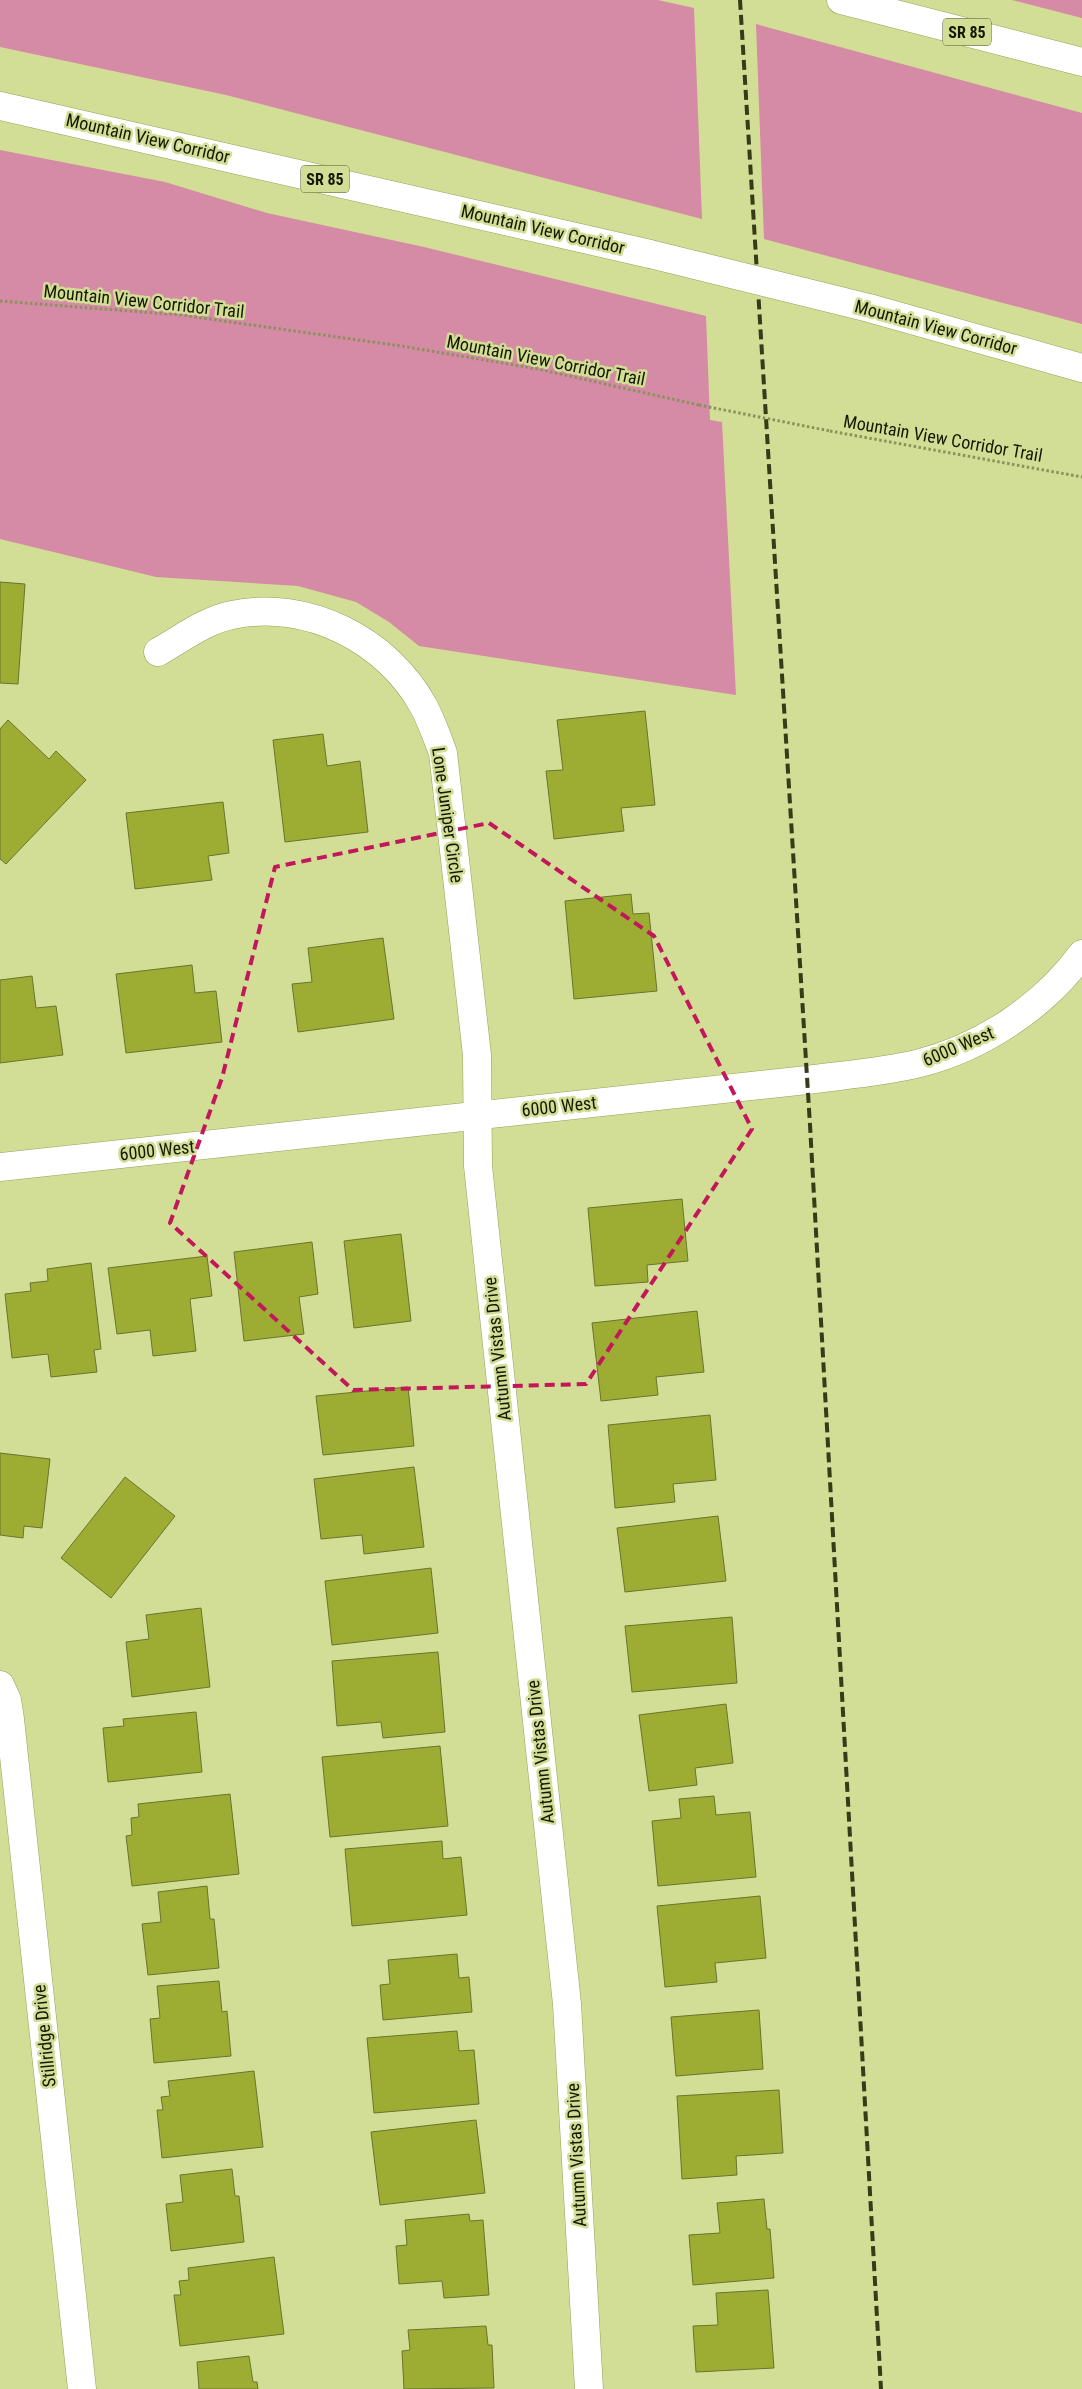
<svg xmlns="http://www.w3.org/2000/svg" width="1082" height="2389" font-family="'Roboto Condensed',sans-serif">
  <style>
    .green { fill: #d58aa5 }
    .building { fill: #9dad33; stroke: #6a742d }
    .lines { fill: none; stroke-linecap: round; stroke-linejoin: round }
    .minor-casing { stroke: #95a059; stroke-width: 29 }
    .tertiary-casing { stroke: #95a059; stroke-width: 29 }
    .trunk-casing { stroke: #95a059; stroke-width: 29 }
    .path { stroke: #8a925c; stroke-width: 3; stroke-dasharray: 2.5 2.5; stroke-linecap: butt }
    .minor { stroke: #fff; stroke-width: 28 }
    .tertiary { stroke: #fff; stroke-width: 28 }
    .trunk { stroke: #fff; stroke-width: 28 }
    .rail { stroke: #363b1a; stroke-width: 4; stroke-dasharray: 10 5; stroke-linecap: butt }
    .trunk-bridge-casing { stroke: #95a059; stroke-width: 29; stroke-linecap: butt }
    .path-bridge { stroke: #8a925c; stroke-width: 3; stroke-dasharray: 2.5 2.5; stroke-linecap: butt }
    .trunk-bridge { stroke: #fff; stroke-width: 28 }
    .marked { fill: none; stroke: #c2185b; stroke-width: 4; stroke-dasharray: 10 6; stroke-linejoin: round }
    .labels { text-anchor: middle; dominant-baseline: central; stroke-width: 5; stroke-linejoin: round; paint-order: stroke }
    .shield { fill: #d2de95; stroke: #4e532d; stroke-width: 1 }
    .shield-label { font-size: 16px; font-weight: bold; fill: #151800 }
    .street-label { font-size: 18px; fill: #151800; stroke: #d2de95 }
  </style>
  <rect width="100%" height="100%" fill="#d2de95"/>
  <g class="green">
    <path d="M0 0H658L694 8 702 219 226 95 0 47Z"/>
    <path d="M1012 0H1082V18Z"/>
    <path d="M756 24 1082 113V324L764 239Z"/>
    <path d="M0 150 165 182 267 213 424 247 706 316 710 420 722 422 736 695 419 646 389 622 356 602 298 586 156 577 0 539Z"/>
  </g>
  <g class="building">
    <path d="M0 582 25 584 18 684 0 683Z"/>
    <path d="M645 711 655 805 621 808 624 831 554 839 546 771 563 770 557 720Z"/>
    <path d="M8 720 49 759 56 751 86 780 6 864 0 859V729Z"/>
    <path d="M323 734 327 766 360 761 368 832 285 842 273 740Z"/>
    <path d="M223 802 229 853 208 856 212 880 135 889 126 813Z"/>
    <path d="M631 894 633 914 649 913 657 991 574 999 565 901Z"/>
    <path d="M383 938 394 1019 298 1032 292 984 312 982 308 948Z"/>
    <path d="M192 965 195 993 216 991 222 1042 126 1053 116 974Z"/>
    <path d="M32 976 36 1008 56 1006 63 1055 0 1063V980Z"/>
    <path d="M682 1199 688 1261 647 1265 648 1282 595 1286 588 1208Z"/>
    <path d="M401 1234 411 1321 354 1328 344 1241Z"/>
    <path d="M312 1242 318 1294 299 1297 304 1334 244 1341 234 1252Z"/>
    <path d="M207 1256 212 1296 190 1299 196 1351 153 1356 150 1330 117 1334 108 1268Z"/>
    <path d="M91 1263 101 1349 94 1350 97 1372 51 1377 48 1354 12 1358 5 1294 31 1291 30 1283 48 1281 47 1269Z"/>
    <path d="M697 1311 704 1372 656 1377 658 1395 601 1401 592 1323Z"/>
    <path d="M408 1387 414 1446 323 1455 316 1396Z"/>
    <path d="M710 1415 716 1480 673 1484 675 1502 615 1508 608 1425Z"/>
    <path d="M0 1453 50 1459 42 1528 24 1526 23 1538 0 1535Z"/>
    <path d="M414 1467 424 1547 364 1554 362 1535 321 1539 314 1479Z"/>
    <path d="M125 1477 175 1516 111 1598 61 1558Z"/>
    <path d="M718 1516 726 1581 625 1592 617 1528Z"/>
    <path d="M431 1568 438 1633 332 1645 325 1581Z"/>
    <path d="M201 1608 210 1687 132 1697 126 1642 149 1639 146 1615Z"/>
    <path d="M732 1617 737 1683 632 1692 625 1626Z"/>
    <path d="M438 1652 445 1732 383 1738 381 1722 337 1726 332 1661Z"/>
    <path d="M726 1704 733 1763 695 1768 697 1785 649 1791 639 1715Z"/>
    <path d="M196 1712 202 1772 108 1782 103 1728 124 1726 123 1719Z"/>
    <path d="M440 1746 448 1826 330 1837 322 1757Z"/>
    <path d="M230 1794 239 1874 132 1886 126 1836 132 1835 131 1818 139 1817 138 1804Z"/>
    <path d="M714 1796 716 1815 750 1812 756 1877 658 1886 652 1821 681 1818 679 1799Z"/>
    <path d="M442 1841 443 1859 461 1857 467 1915 352 1926 345 1849Z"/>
    <path d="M207 1886 210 1919H214L219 1968 148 1975 142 1924 161 1922 158 1892Z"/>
    <path d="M760 1896 766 1958 715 1963 717 1982 665 1987 657 1906Z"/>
    <path d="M457 1954 459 1978 469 1977 472 2012 383 2020 380 1985 390 1984 388 1960Z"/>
    <path d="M219 1981 222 2012 227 2011 231 2056 154 2063 150 2019 160 2018 157 1986Z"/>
    <path d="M759 2010 763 2069 676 2076 671 2017Z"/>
    <path d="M457 2031 459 2051 474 2050 479 2104 374 2113 367 2038Z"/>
    <path d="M254 2071 263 2147 162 2158 157 2110H163L161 2097 170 2096 168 2081Z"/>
    <path d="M779 2090 783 2153 736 2156 737 2175 682 2179 677 2096Z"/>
    <path d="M476 2120 485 2193 380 2205 371 2132Z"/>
    <path d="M232 2169 235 2196H239L244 2242 171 2251 166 2204 183 2202 180 2175Z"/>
    <path d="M764 2199 767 2229H770L774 2278 693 2285 689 2235 720 2233 717 2203Z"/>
    <path d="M469 2214 470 2221 483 2220 489 2295 444 2298 442 2281 399 2284 396 2246 407 2245 405 2220Z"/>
    <path d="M274 2257 284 2334 180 2346 174 2295H181L179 2281 189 2280 188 2268Z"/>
    <path d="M768 2290 774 2368 696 2372 693 2326 718 2325 716 2293Z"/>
    <path d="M486 2326 488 2345H492L494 2388 404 2389 402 2351 410 2350 408 2330Z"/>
    <path d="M249 2356 253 2382H257L258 2389H199L197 2362Z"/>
  </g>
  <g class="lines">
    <g class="minor-casing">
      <g id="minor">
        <path d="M158 652C181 639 206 620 232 615 307 599 388 640 424 707 432 722 437 737 443 753L477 1055 478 1166 567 2004 589 2389"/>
        <path d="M0 1685 7 1700 10 1719 82 2389"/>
      </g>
    </g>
    <g class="tertiary-casing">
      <path id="tertiary" d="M0 1167 807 1080C845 1075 884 1072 920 1063 983 1047 1044 1006 1082 954"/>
    </g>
    <g class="trunk-casing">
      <g id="trunk">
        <path d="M841 0 1082 62"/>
        <path d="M0 106 650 254"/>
        <path d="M869 308 1082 368"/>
      </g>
    </g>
    <g class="path">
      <path d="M0 301 181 315 401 346 538 369 699 405"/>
      <path d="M830 431 1082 477"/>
    </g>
    <use href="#minor" class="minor"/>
    <use href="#tertiary" class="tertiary"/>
    <use href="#trunk" class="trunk"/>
    <path class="rail" d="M740 0 810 1125 881 2389"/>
    <g class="trunk-bridge-casing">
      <path id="trunk-bridge" d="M650 254 869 308"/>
    </g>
    <path class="path-bridge" d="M699 405 830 431"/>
    <use href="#trunk-bridge" class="trunk-bridge"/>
  </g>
  <path class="marked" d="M489 823 654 936 752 1129 586 1384 353 1390 170 1223 222 1078 275 867Z"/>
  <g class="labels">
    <g class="shield">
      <rect x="943" y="18.5" width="48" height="27" rx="4"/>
      <rect x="301" y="165.5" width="48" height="27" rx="4"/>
    </g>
    <g class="shield-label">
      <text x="967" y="32">SR 85</text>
      <text x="325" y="179">SR 85</text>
    </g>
    <g class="street-label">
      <text transform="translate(148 138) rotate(13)">Mountain View Corridor</text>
      <text transform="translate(543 229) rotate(13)">Mountain View Corridor</text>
      <text transform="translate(144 301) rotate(6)">Mountain View Corridor Trail</text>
      <text transform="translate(936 327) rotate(15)">Mountain View Corridor</text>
      <text transform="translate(546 360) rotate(11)">Mountain View Corridor Trail</text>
      <text transform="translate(943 438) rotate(10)">Mountain View Corridor Trail</text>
      <text transform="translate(448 815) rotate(82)">Lone Juniper Circle</text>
      <text transform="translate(958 1046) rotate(-23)">6000 West</text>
      <text transform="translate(559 1106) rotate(-6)">6000 West</text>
      <text transform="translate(157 1150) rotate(-6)">6000 West</text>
      <text transform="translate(497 1349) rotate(-96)">Autumn Vistas Drive</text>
      <text transform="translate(540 1752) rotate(-96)">Autumn Vistas Drive</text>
      <text transform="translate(44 2036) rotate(-96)">Stillridge Drive</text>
      <text transform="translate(576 2155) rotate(-93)">Autumn Vistas Drive</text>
    </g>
  </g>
</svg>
